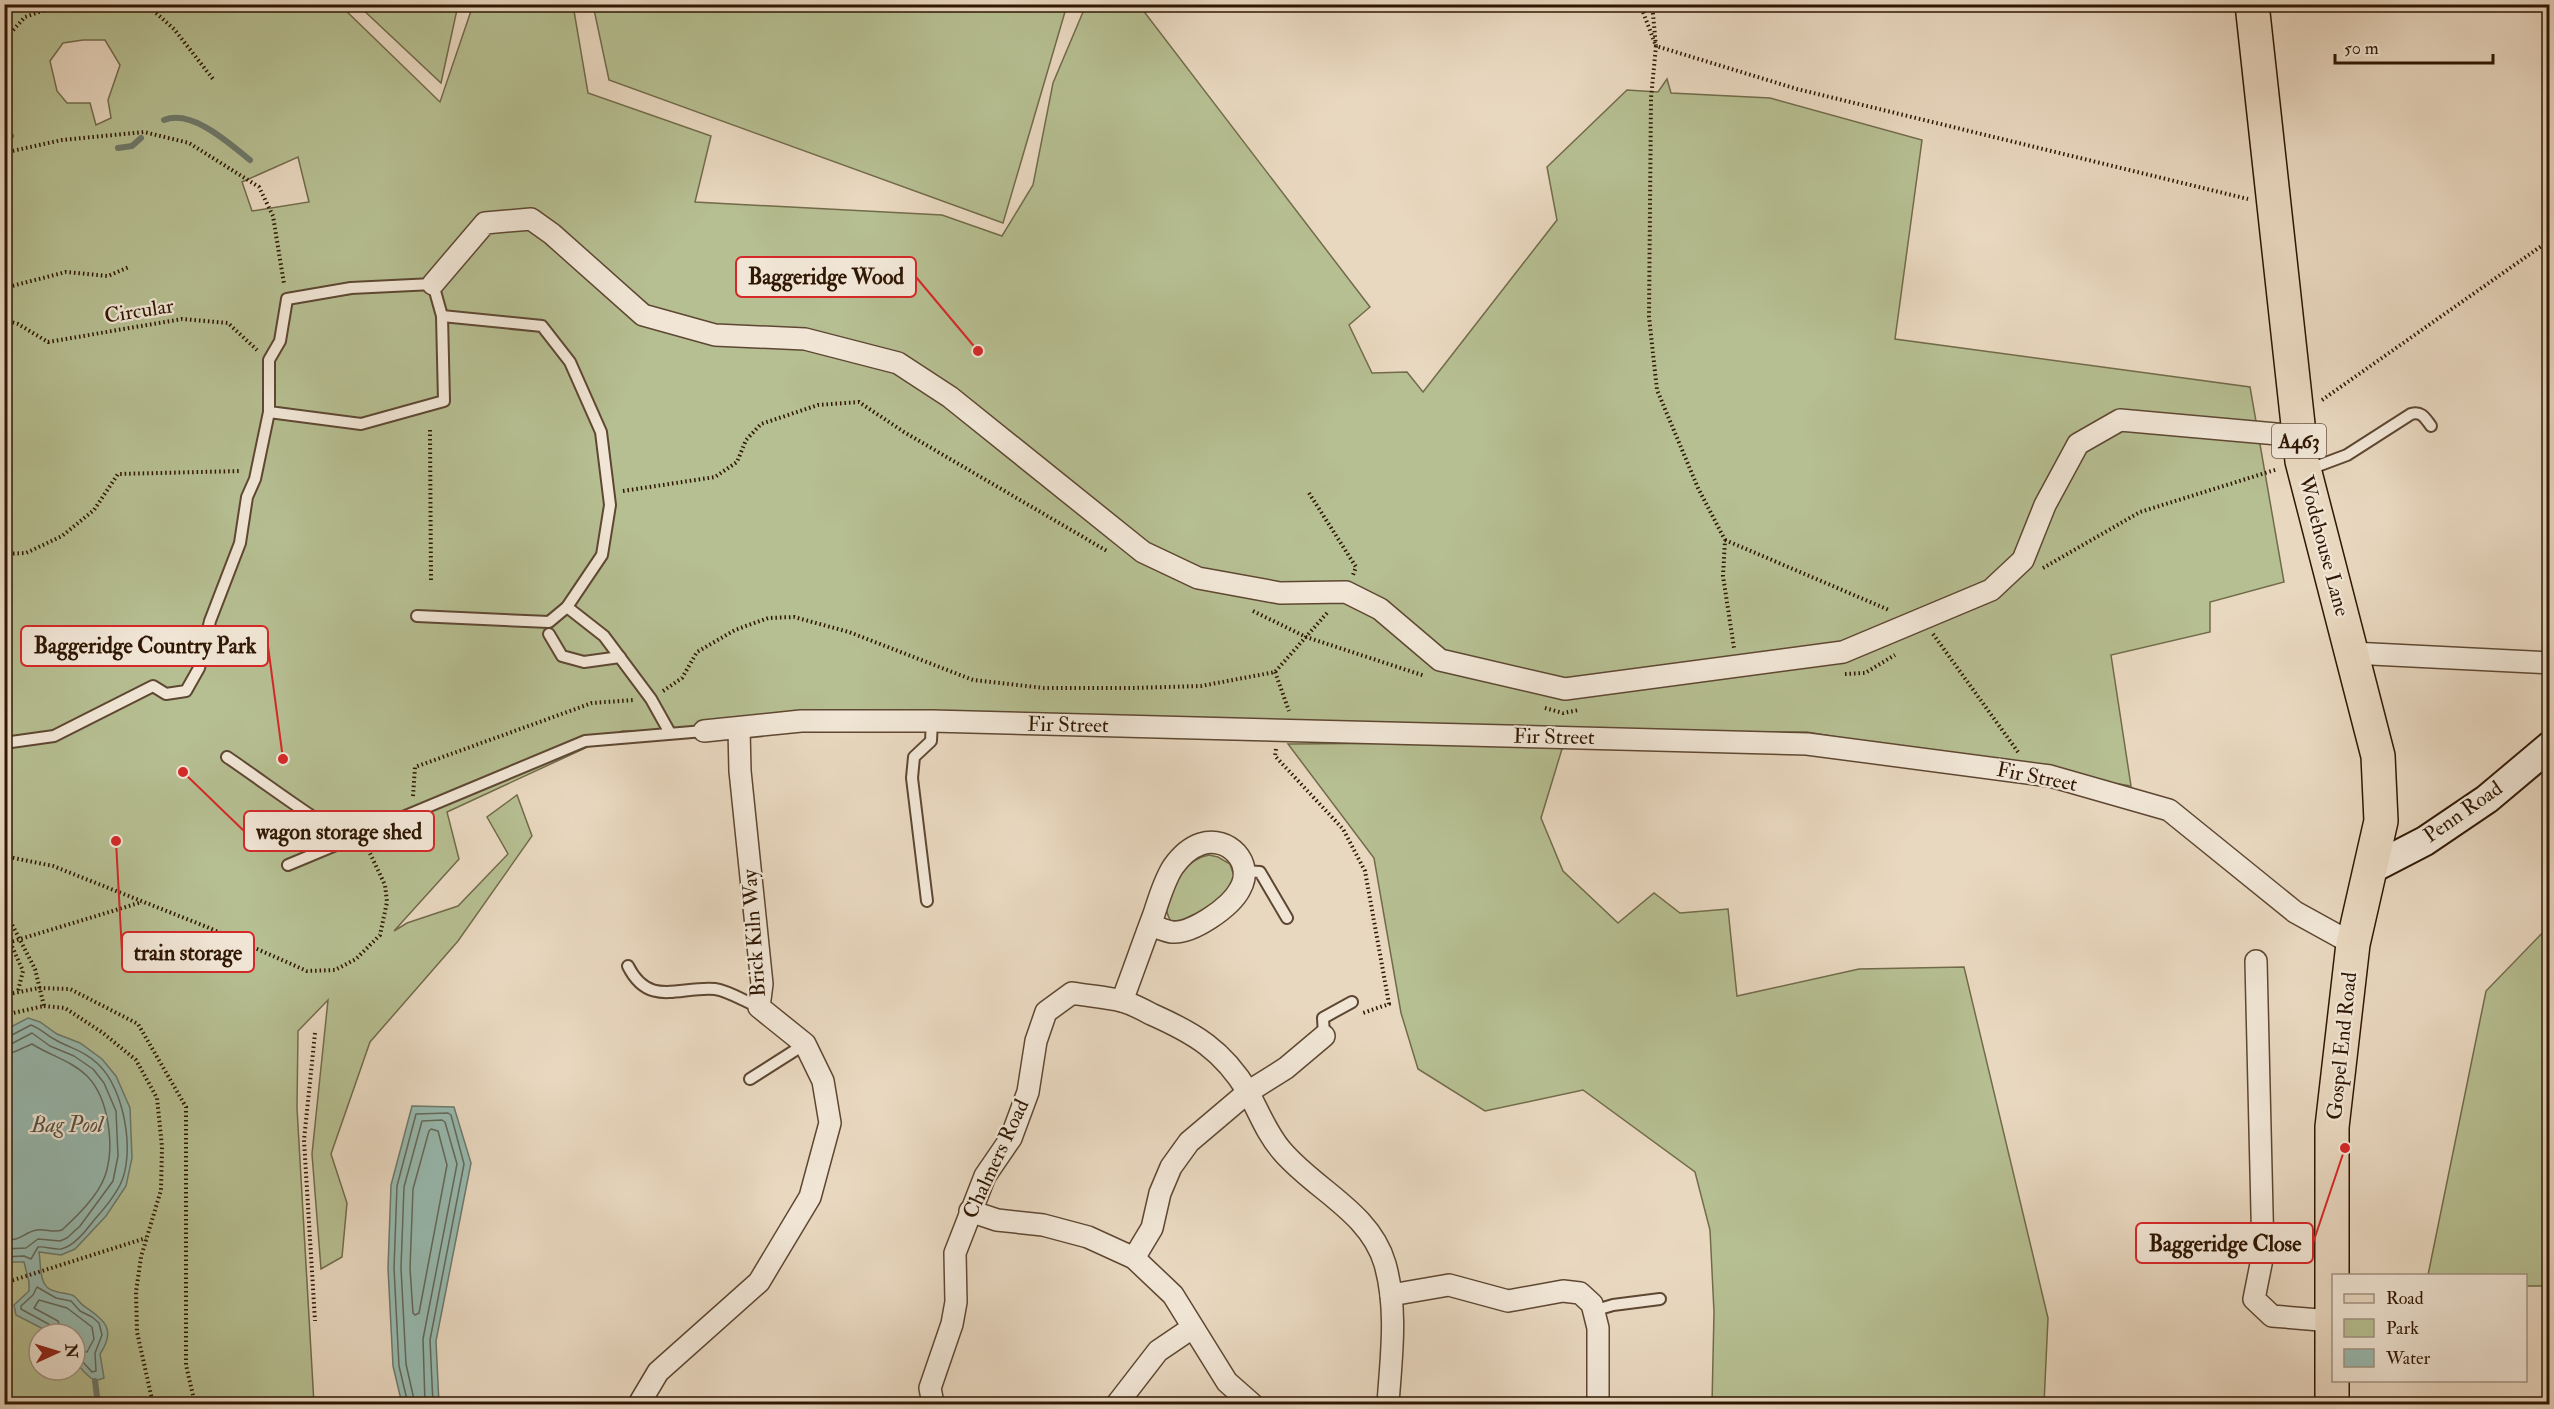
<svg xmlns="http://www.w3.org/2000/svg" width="2554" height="1409" font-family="'IM FELL Double Pica',serif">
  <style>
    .green { fill: #b6bf92; stroke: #726b4a; stroke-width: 1.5; fill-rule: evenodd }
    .water { fill: #97bab0; stroke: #6d796b; stroke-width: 1.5 }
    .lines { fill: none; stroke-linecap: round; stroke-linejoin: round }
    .shore { stroke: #63685a; stroke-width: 1.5 }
    .stream { stroke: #6d796b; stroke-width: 6 }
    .lane-casing { stroke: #5e4732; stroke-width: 14 }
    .street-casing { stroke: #5e4732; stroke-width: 24 }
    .secondary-casing { stroke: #2f1703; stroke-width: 32 }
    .primary-casing { stroke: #2f1703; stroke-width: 36 }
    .path { stroke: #2f1703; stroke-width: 4; stroke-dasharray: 1.5 3; stroke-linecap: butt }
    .lane { stroke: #f1e6d6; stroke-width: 10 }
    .street { stroke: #f1e6d6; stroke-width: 21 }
    .secondary { stroke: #f1e6d6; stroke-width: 28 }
    .primary { stroke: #e9d8c0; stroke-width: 33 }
    .path-bridge { stroke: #2f1703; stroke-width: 4; stroke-dasharray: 1.5 3; stroke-linecap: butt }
    .labels { text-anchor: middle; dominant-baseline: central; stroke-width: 4.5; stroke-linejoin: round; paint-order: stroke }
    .shield { fill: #f1e6d6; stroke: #695542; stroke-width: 1.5 }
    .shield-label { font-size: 20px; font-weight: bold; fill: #2f1703 }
    .street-label { font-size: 21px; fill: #2f1703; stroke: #f1e6d6 }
    .water-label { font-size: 22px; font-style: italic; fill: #535040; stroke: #f1e6d6 }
    .leader { fill: none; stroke: #d62828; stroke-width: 2 }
    .callout-dot { fill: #d62828; stroke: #f1e6d6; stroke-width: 2 }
    .callout { fill: #f1e6d6; stroke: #d62828; stroke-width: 2 }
    .callout-label { font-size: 22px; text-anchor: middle; font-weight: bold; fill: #2f1703 }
  </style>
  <rect width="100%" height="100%" fill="#e9d8c0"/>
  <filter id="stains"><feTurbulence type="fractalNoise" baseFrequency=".00333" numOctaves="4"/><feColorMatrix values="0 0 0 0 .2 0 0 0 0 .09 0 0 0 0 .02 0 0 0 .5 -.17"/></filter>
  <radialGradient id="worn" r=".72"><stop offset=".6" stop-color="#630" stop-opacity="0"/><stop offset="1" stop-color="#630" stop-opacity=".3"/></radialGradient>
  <g class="green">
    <path d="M5 5H340L440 102 473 5H573L588 93 711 136 695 202 942 215 1002 236 1033 185 1053 83 1086 5H1139L1370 307 1349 325 1372 373 1407 372 1423 392 1557 220 1547 167 1627 90 1658 92 1667 79 1671 93 1770 98 1922 140 1895 339 2250 387 2284 582 2210 602V632L2111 655 2131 786 1807 732 622 731 447 812 459 859 394 931 407 923 458 906 508 854 487 817 517 795 532 836 458 941 370 1042 331 1154 347 1203 342 1257 321 1269 312 1154 328 1000 298 1031 297 1108 314 1404H5ZM83 40H105L120 65 108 100 111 118 96 125 90 103H67L57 91 50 61 63 43ZM298 157 309 202 252 211 242 182ZM39 1334H75V1370H39Z"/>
    <path d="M358 5H458L441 83Z"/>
    <path d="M593 5V4L1067 5 1003 223 609 80Z"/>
    <path d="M1550 742 1562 749 1541 818 1563 871 1618 923 1654 893 1680 913 1728 909 1737 996 1859 969 1964 967 2048 1318 2044 1404H1712L1714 1312 1710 1230 1695 1172 1583 1090 1485 1111 1418 1069 1401 1013 1374 858 1288 744Z"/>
    <path d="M1209 855 1218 857 1230 864 1234 876 1232 887 1224 896 1186 922H1171C1168 916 1165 910 1166 903 1168 883 1189 858 1209 855Z"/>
    <path d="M2549 926V1286H2526V1276L2428 1275 2486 991Z"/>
  </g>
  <g class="water">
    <path d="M28 1018 40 1022 57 1034 80 1043 102 1059 116 1076 130 1108 132 1158 126 1186 106 1216 75 1249 61 1255 39 1252C41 1263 39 1281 48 1288 56 1294 67 1292 74 1296 78 1299 80 1304 84 1306 104 1320 117 1329 100 1354L104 1378 95 1381C73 1365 75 1359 75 1334H53L16 1315 14 1305 29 1291V1282L24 1262H5V1030Z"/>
    <path d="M412 1106 454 1107 471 1163 436 1341 439 1404H402L393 1366 388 1268 391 1185Z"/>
  </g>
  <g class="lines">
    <g class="shore">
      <path d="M4 1036H10L31 1025C40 1028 46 1035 54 1039 69 1048 85 1051 98 1064 124 1088 136 1153 120 1185 114 1197 104 1209 95 1219 87 1229 75 1246 61 1249 54 1250 45 1246 38 1247L31 1259 24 1256 4 1257"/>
      <path d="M4 1044 13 1043 32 1033 50 1046 74 1056 93 1069 104 1083 116 1111 118 1156 113 1181 80 1226 67 1238 60 1241 38 1239 26 1248 4 1249"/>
      <path d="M4 1053 14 1052 32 1044C49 1055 72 1061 87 1076 109 1098 115 1147 105 1176 98 1196 77 1216 62 1230 54 1233 46 1229 37 1230 24 1232 22 1241 4 1240"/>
      <path d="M431 1129 438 1131 447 1165 419 1313 415 1315 413 1313 410 1268 413 1189 429 1131Z"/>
      <path d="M55 1334 52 1326 21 1309V1306L33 1295 37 1287 56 1298 71 1301 80 1311 92 1317 99 1323 102 1335 95 1353 96 1371 92 1372 81 1360 75 1359"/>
      <path d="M63 1334 58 1321 34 1308 39 1300 67 1308 92 1327 94 1339 87 1352 75 1351"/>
      <path d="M408 1404 399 1366 394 1268 397 1186 416 1114 448 1113 451 1115 464 1164 430 1340 433 1404"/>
      <path d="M415 1404 406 1364 401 1268 404 1187 422 1121 442 1120 445 1122 457 1164 423 1339 425 1404"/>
    </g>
    <g class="stream">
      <path d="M164 120C192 109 229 143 250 160"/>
      <path d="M4 131 11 136"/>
      <path d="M118 148 132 146 141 138"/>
      <path d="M95 1381 98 1404"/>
    </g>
    <g class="lane-casing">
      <g id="lane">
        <path d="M2307 470 2347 455 2411 414C2422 411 2425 418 2431 426"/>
        <path d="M567 607 604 636 651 699 670 733"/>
        <path d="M417 616 549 622 567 607 602 555 610 505 601 432 570 362 542 326 442 316"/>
        <path d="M549 634 562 656 584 662 620 657"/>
        <path d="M4 743 54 736 153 686 166 694 186 691 199 668 210 621 240 543 247 497 255 479 269 412V360L280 341 287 299 351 288 433 284 442 316 444 401 361 424 269 412"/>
        <path d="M227 757C268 785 307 815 349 840"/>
        <path d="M288 865 585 741 704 731"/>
        <path d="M1244 871 1260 872 1287 918"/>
        <path d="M927 901 912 778 914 757 931 741 932 721"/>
        <path d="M628 966C649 1008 679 986 715 989 729 991 746 1002 759 1007"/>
        <path d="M1324 1036 1323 1018 1352 1002"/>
        <path d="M750 1079 805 1044"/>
        <path d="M1593 1311 1613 1305 1660 1299"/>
      </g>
    </g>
    <g class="street-casing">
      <g id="street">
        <path d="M433 284 485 223 531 219 552 234 643 315 715 335 805 339 898 363 950 397 1143 552 1198 578 1280 593 1346 592 1380 609 1440 660 1565 689 1843 652 1991 590 2023 560 2045 505 2078 444 2120 420 2299 436"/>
        <path d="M2352 653 2550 663"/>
        <path d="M704 731 801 721H932L1807 744 2050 776 2169 810 2295 912 2353 944"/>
        <path d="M2256 961 2263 1254 2254 1299 2272 1316 2332 1321"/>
        <path d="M1122 1001C1133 972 1143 943 1154 914 1159 899 1164 881 1173 867 1180 857 1189 848 1201 844 1228 835 1255 863 1240 889 1231 907 1192 934 1172 932 1165 931 1157 927 1150 925"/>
        <path d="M970 1211 997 1220 1043 1225 1088 1237 1134 1258 1173 1295 1227 1382 1252 1404"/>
        <path d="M1134 1258 1152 1228 1160 1193 1171 1167 1189 1142 1248 1092 1286 1068 1324 1036"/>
        <path d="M1391 1295 1449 1285 1508 1301 1563 1291 1580 1293 1592 1304 1598 1328V1404"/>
        <path d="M639 1404 658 1372 759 1282 810 1197 830 1123 823 1081 805 1044 759 1007 762 984 740 771 739 729"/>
        <path d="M933 1404 930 1388 952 1324 956 1302 955 1253 985 1176 1011 1138 1028 1092 1036 1041 1046 1012 1072 993C1088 996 1106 997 1122 1001 1132 1004 1142 1009 1151 1014 1194 1033 1223 1050 1248 1092 1259 1112 1267 1134 1282 1151 1315 1190 1370 1212 1385 1264 1398 1310 1391 1358 1388 1404"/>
        <path d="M1117 1404 1158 1351 1192 1328"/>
      </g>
    </g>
    <g class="secondary-casing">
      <path id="secondary" d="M2371 869 2425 841 2487 799 2550 746"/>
    </g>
    <g class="primary-casing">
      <path id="primary" d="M2252 4 2302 461 2378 756 2381 821 2353 944 2332 1127V1404"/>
    </g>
    <g class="path">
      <path d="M146 4 174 29 213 79"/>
      <path d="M1640 4 1656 46 1651 98 1649 317 1657 390 1698 488 1725 540 1723 576 1734 648"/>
      <path d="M1652 4 1656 46 1797 89 2248 199"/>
      <path d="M4 40 25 17 62 4"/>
      <path d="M4 149 12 151 62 140 144 132 189 143 259 187 273 216 284 284"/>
      <path d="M4 288 66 272 108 276 129 267"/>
      <path d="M4 320 18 324 48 342 182 319 228 323 257 350"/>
      <path d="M2322 400 2550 240"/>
      <path d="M430 430 431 583"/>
      <path d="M623 491 715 477 737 462 746 440 761 424 818 405 859 402 904 432 1107 551"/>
      <path d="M1309 493 1356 567 1353 575"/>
      <path d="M1725 540 1889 610"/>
      <path d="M4 554 26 553 62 536 94 510 118 474 241 471"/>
      <path d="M2043 568 2140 512 2278 469"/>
      <path d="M1253 611 1306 637 1425 676"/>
      <path d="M1933 634 2018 752"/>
      <path d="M1275 672 1289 711"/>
      <path d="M1845 674 1865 673 1895 655"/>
      <path d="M663 691 682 678 697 652 735 630 768 618 794 617 849 632 973 680 1044 688H1131L1201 686 1275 672 1327 613"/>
      <path d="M1545 708 1563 713 1579 710"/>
      <path d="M1276 749 1275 756 1343 829 1365 871 1389 1004 1363 1013"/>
      <path d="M413 796 415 767 592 703 634 700"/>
      <path d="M4 856 53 866 207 927 307 971 335 970 356 959 380 935 387 902 385 885 367 847"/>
      <path d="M4 909 35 969 44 1006 4 1015"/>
      <path d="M4 936 10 942 23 971 18 991"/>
      <path d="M4 995 39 988 70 989 138 1024 186 1107V1365L195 1404"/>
      <path d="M44 1006 65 1008 103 1033 136 1060 157 1098 162 1147 161 1190 141 1257 136 1292 137 1332 153 1404"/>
      <path d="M315 1033 304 1140 315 1321"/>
      <path d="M4 1283 146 1238"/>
      <path d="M2356 1404H2522"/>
    </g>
    <use href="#lane" class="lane"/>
    <use href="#street" class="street"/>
    <use href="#secondary" class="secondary"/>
    <use href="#primary" class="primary"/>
    <path class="path-bridge" d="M4 944 142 902"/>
  </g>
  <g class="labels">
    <rect class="shield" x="2272" y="424" width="54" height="34" rx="4.5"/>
    <g class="shield-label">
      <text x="2299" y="441">A463</text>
    </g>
    <g class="street-label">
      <text transform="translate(139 311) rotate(-9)">Circular</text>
      <text transform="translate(2324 546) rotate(75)">Wodehouse Lane</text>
      <text transform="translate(1068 725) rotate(1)">Fir Street</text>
      <text transform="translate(1554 737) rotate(1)">Fir Street</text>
      <text transform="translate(2037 777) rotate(11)">Fir Street</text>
      <text transform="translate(2463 812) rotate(-35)">Penn Road</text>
      <text transform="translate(754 933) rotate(-94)">Brick Kiln Way</text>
      <text transform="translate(2342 1046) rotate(-84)">Gospel End Road</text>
      <text transform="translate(996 1159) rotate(-65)">Chalmers Road</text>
    </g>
    <g class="water-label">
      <text x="67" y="1125">Bag Pool</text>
    </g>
  </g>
  <path class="leader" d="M978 351L916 277M283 759L268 646M183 772L244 831M116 841L122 952M2345 1148L2313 1243"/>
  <g class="callout-dot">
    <circle cx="978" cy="351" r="6"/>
    <circle cx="283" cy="759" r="6"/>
    <circle cx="183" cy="772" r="6"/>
    <circle cx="116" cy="841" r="6"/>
    <circle cx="2345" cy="1148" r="6"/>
  </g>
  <g class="callout">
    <rect x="736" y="257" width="180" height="40" rx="6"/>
    <rect x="21" y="626" width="247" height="40" rx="6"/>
    <rect x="244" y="811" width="190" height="40" rx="6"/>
    <rect x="122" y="932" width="132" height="40" rx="6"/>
    <rect x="2136" y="1223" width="177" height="40" rx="6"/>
  </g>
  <g class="callout-label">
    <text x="826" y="284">Baggeridge Wood</text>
    <text x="145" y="653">Baggeridge Country Park</text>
    <text x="339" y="839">wagon storage shed</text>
    <text x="188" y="960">train storage</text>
    <text x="2225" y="1251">Baggeridge Close</text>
  </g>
  <rect width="2554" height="1409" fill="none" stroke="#e9d8c0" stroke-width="24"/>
  <rect x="6" y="6" width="2542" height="1397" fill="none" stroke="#2f1703" stroke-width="3"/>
  <rect x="12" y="12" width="2530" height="1385" fill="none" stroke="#2f1703" stroke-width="1.5"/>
  <rect x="2332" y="1274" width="195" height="108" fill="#f1e6d6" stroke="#a39382" stroke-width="1.5"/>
  <rect x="2344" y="1294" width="30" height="9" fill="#e9d8c0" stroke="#a39382" stroke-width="1.5"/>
  <text x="2386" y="1304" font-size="18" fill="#2f1703">Road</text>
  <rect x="2344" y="1319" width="30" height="18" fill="#b6bf92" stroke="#a39382" stroke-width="1.5"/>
  <text x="2386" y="1334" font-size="18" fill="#2f1703">Park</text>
  <rect x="2344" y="1349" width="30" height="18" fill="#97bab0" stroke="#a39382" stroke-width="1.5"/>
  <text x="2386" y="1364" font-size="18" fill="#2f1703">Water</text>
  <g transform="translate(57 1352) rotate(86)"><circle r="28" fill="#f1e6d6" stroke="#a39382" stroke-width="1.5"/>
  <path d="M0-4.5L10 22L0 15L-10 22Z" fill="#8f2418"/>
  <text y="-9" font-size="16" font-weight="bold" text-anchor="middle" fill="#2f1703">N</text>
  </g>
  <path d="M2335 54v9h158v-9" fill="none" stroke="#2f1703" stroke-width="3"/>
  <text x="2344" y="54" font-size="18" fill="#2f1703" stroke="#f1e6d6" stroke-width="4.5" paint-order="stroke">50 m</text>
  <rect width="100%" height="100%" filter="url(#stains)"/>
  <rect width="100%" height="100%" fill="url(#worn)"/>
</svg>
